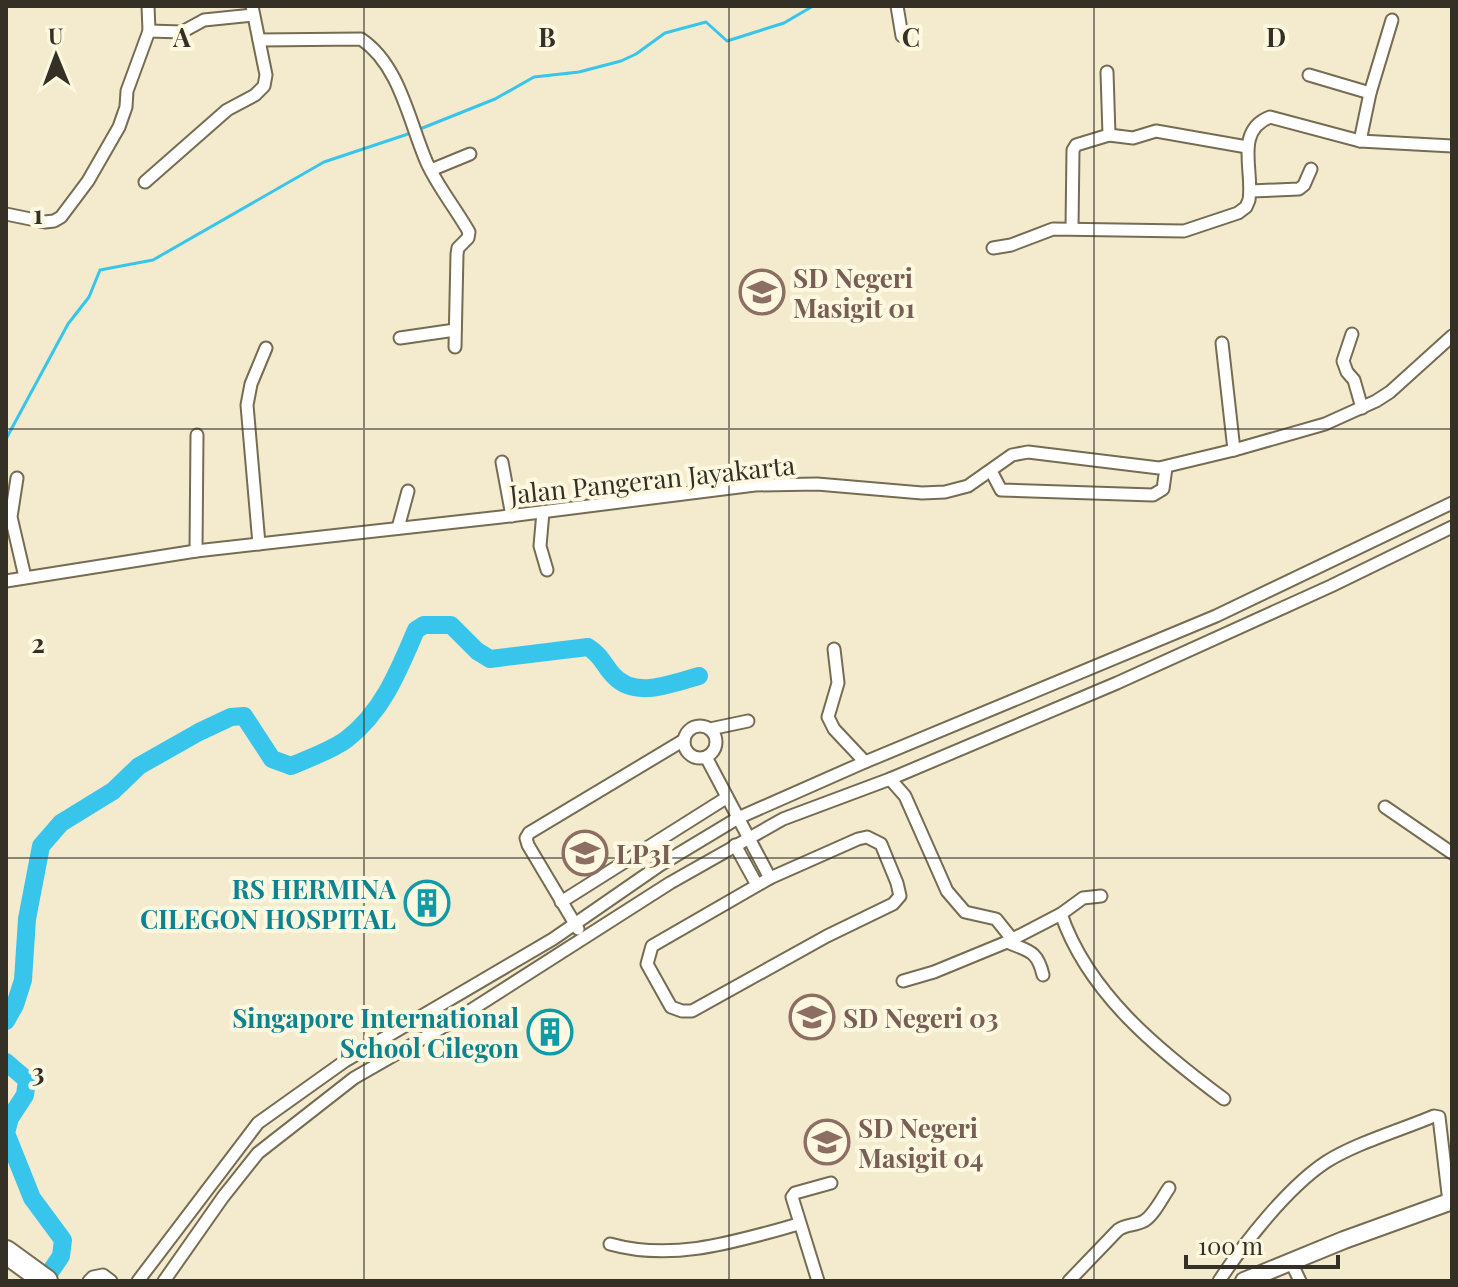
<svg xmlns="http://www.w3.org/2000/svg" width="1458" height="1287" font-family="'Playfair Display',serif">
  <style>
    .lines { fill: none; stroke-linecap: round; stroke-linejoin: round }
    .stream { stroke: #38c5ec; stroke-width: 3 }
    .river { stroke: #38c5ec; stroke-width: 18 }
    .street-casing { stroke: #746c53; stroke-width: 15 }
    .secondary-casing { stroke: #746c53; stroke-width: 20 }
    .highway-casing { stroke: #746c53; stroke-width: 26 }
    .street { stroke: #fff; stroke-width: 11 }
    .secondary { stroke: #fff; stroke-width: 16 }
    .highway { stroke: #fff; stroke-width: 22 }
    .grid { fill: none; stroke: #343026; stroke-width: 2; stroke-opacity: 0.55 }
    .labels { text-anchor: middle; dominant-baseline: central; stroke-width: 8; stroke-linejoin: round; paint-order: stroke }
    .education-label { font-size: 26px; font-weight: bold; fill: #785e54; stroke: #fff8e1; text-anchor: start }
    .street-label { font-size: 26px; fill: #343026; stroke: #fff8e1 }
    .culture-label { font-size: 26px; font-weight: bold; fill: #0d838f; stroke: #fff8e1; text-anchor: end }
    .grid-label { font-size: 26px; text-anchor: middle; font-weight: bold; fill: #343026; stroke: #fff8e1; stroke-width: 8; stroke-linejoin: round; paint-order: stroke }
  </style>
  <rect width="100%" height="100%" fill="#f4eace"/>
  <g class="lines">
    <path class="stream" d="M6 439 68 324 89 297 100 270 153 260 324 162 405 135 495 99 534 77 579 72 621 61 636 54 665 33 706 22 727 41 784 23 813 6"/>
    <g class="river">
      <path d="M6 1021 15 1005 23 980 27 919 41 846 61 823 113 791 139 766 199 732 231 717 244 716 272 759 291 766C309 758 331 751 347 739 383 711 399 670 416 630L424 625H451L477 651 490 659 588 647C602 656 603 664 613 675 635 700 672 683 699 676"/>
      <path d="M6 1062 27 1080 25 1095 10 1118 6 1133 32 1198 63 1240 61 1256 44 1281"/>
    </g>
    <g class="street-casing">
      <g id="street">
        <path d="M897 6 902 36"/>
        <path d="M149 31 182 32 204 20 253 15"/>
        <path d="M259 40 361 39C400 65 409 122 427 163 438 187 456 209 469 232L468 238 458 248 457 254 455 347"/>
        <path d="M1107 72 1109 135"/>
        <path d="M1309 75 1370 93"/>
        <path d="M1360 141 1370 93 1392 20"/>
        <path d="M431 170 470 154"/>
        <path d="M145 182 227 110 255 95 264 86 266 75 252 6"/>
        <path d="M1251 191 1299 189 1304 185 1311 169"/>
        <path d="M6 214 45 222 54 221 61 217 88 181 119 127 126 107 127 91 149 31 148 6"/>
        <path d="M1072 228 1073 150 1076 145 1109 135 1133 138 1156 131 1247 147"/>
        <path d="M993 248 1011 245 1053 229 1184 231 1238 213 1246 207 1249 200C1254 171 1234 131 1270 117L1360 141 1452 146"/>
        <path d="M1352 334 1343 361 1347 372 1354 380 1362 408"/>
        <path d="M400 338 455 330"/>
        <path d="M1222 343 1234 450"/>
        <path d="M502 462 512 516"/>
        <path d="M991 471 1001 490 1153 495 1163 489 1166 468"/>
        <path d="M17 478 11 517 25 577"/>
        <path d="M543 512 540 546 547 570"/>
        <path d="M398 528 408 491"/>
        <path d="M259 544 247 405 251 384 266 348"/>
        <path d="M196 551 197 435"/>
        <path d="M6 581 196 551 501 517 755 485 817 484 922 493 945 492 968 486 1012 455 1028 452 1159 468 1234 450 1325 424 1376 401 1390 392 1452 336"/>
        <path d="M834 649 838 683 828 717 834 729 865 762"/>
        <circle cx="700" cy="742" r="16"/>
        <path d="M710 729 748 721"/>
        <path d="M706 757 770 878"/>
        <path d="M890 779 905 796 947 891 965 912 996 919 1012 939"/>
        <path d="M1385 807 1452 853"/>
        <path d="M867 837 881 844 897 883 900 896 893 904 827 936 692 1011H682L671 1007 647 964 652 946 770 878 858 839Z"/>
        <path d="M735 845 757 885"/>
        <path d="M561 902 726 798"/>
        <path d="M1061 914C1088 993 1158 1050 1224 1099"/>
        <path d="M578 929 528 845 526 838 529 833 684 740"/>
        <path d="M1007 942C1027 951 1037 949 1043 975"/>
        <path d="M903 981 934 972 1007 942 1061 914 1083 898 1101 896"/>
        <path d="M610 1244C674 1262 737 1241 799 1224"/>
        <path d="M1291 1262 1300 1281"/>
        <path d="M89 1281 93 1277 103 1275 111 1281"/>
        <path d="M138 1281 258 1123 345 1061 553 939 660 865 738 818 865 762 1216 616 1452 503"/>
        <path d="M164 1281 223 1197 258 1153 354 1078 457 1019 670 883 783 819 890 779 1117 683 1331 586 1452 527"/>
        <path d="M818 1281 792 1197 795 1193 831 1183"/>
        <path d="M1069 1281 1118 1230C1126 1224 1135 1226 1144 1221 1154 1215 1162 1198 1169 1188"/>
        <path d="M1219 1281C1244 1243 1288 1187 1326 1162 1356 1143 1401 1130 1434 1116L1439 1117 1449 1202"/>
      </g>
    </g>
    <g class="secondary-casing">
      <path id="secondary" d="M1244 1281 1344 1240 1452 1201"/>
    </g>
    <g class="highway-casing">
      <path id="highway" d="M6 1252 46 1281"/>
    </g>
    <use href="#street" class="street"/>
    <use href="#secondary" class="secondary"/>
    <use href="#highway" class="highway"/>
  </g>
  <path class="grid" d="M364 6V1281M729 6V1281M1094 6V1281M6 429H1452M6 858H1452"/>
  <defs>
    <g id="school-ring" transform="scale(2.3)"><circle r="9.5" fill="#fff8e1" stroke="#8d6e63" stroke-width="1.5"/><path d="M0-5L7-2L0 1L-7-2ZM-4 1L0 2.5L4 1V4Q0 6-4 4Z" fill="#8d6e63"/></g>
    <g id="university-ring" transform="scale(2.3)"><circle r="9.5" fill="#fff8e1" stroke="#8d6e63" stroke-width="1.5"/><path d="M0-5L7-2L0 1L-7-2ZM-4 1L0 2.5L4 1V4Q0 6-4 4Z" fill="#8d6e63"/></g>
    <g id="building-ring" transform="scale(2.3)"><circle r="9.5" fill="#fff8e1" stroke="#0f9aa8" stroke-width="1.5"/><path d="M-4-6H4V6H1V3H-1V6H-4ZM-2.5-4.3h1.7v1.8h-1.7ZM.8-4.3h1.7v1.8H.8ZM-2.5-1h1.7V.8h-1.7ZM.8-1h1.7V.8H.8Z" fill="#0f9aa8"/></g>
  </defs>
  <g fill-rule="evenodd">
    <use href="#school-ring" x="762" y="292"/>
    <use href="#university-ring" x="585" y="853"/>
    <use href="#building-ring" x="427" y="903"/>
    <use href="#school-ring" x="812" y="1017"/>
    <use href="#building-ring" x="550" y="1032"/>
    <use href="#school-ring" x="827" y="1142"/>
  </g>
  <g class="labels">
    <g class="education-label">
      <text x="793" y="277">SD Negeri<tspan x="793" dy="30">Masigit 01</tspan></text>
      <text x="616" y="853">LP3I</text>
      <text x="843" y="1017">SD Negeri 03</text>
      <text x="858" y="1127">SD Negeri<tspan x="858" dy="30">Masigit 04</tspan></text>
    </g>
    <g class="street-label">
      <text transform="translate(652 479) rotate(-6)">Jalan Pangeran Jayakarta</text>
    </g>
    <g class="culture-label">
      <text x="396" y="888">RS HERMINA<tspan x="396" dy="30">CILEGON HOSPITAL</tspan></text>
      <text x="519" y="1017">Singapore International<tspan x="519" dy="30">School Cilegon</tspan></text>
    </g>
  </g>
  <g class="grid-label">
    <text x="182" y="47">A</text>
    <text x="547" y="47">B</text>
    <text x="911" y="47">C</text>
    <text x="1276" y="47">D</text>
    <text x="38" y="224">1</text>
    <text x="38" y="653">2</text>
    <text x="38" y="1082">3</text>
  </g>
  <rect width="1458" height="1287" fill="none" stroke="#343026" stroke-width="16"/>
  <g transform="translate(56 56) rotate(359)" stroke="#fff8e1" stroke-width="6" paint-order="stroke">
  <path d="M0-6L14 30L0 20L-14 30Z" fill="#343026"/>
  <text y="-12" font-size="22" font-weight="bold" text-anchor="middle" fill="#343026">U</text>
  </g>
  <path d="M1186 1255v12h152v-12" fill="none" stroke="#343026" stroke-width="4"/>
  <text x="1198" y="1255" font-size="24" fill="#343026" stroke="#fff8e1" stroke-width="6" paint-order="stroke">100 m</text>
</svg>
